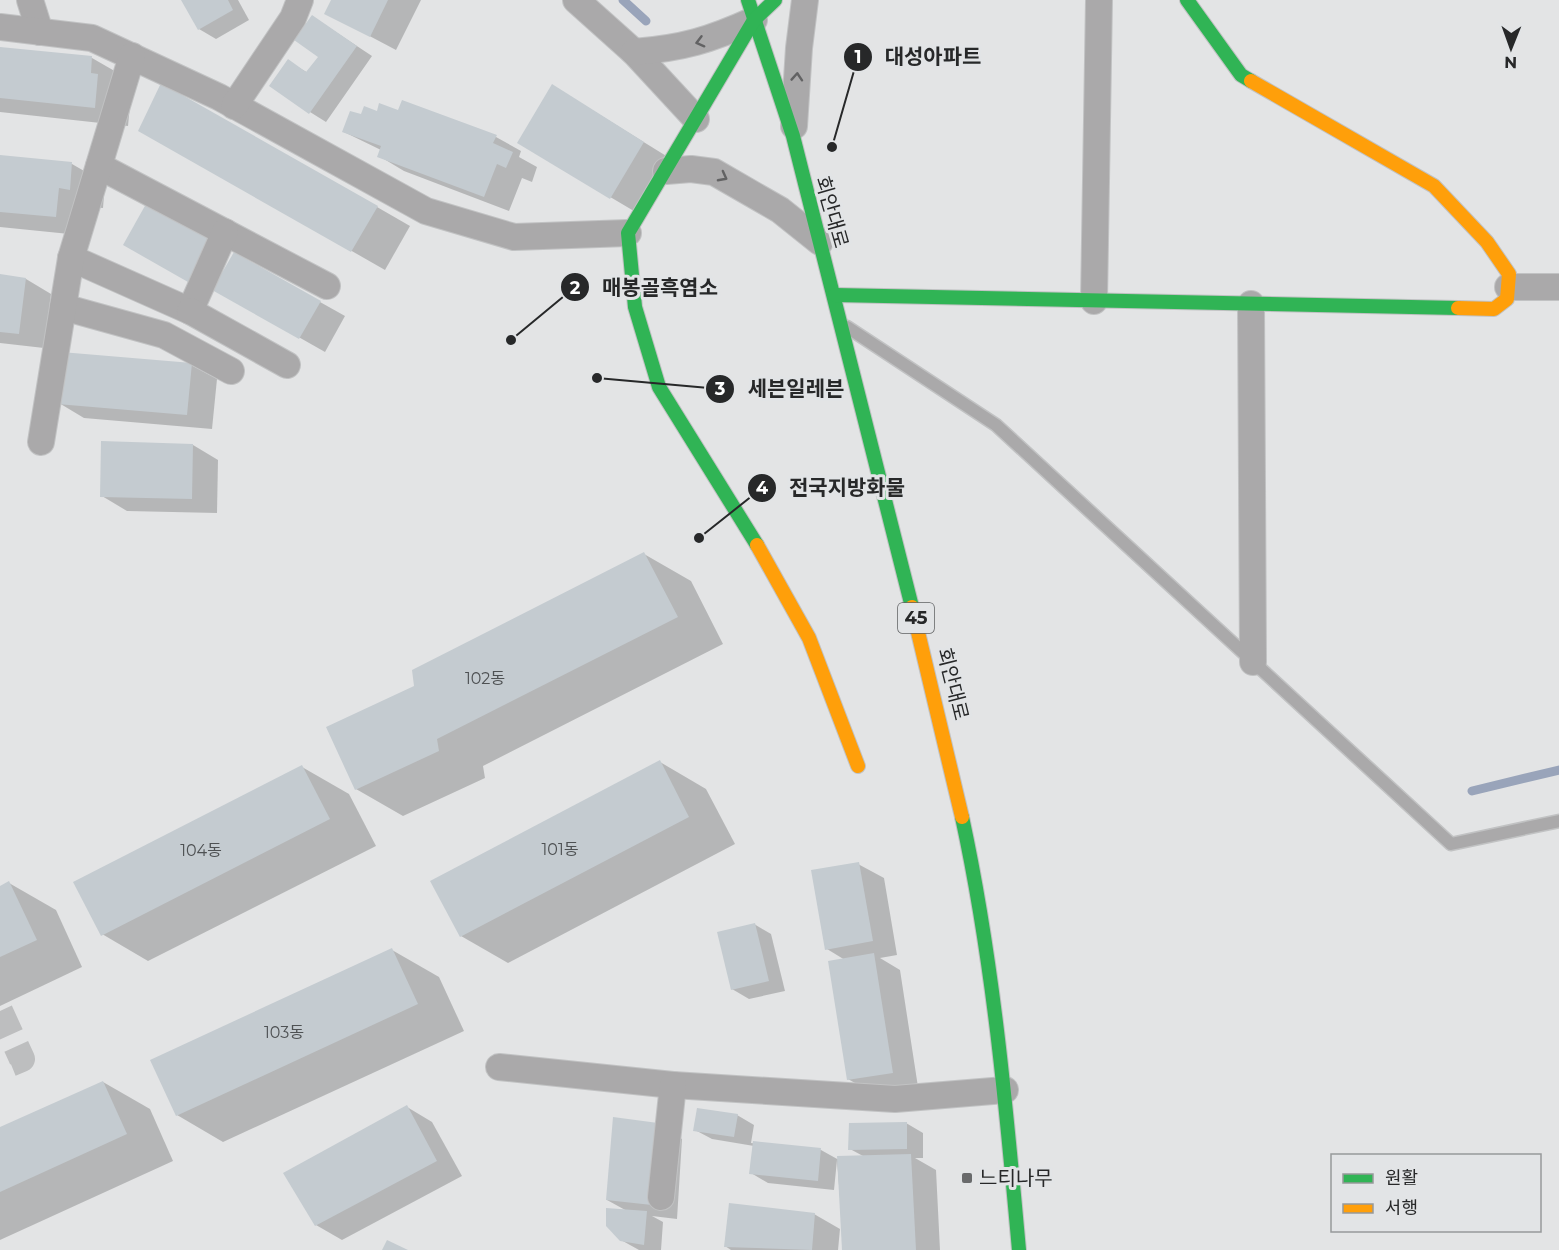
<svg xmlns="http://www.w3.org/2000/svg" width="1559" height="1250" font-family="Montserrat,'Noto Sans KR',sans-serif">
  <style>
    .shadow { fill: #0003 }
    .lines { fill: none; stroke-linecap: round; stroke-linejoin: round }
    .stream { stroke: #99a4ba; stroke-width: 9 }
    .building { fill: #c4cbd0 }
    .street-tunnel { stroke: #bdbebf; stroke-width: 26; stroke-dasharray: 26 13; stroke-linecap: butt }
    .lane-casing { stroke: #c1c2c3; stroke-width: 15 }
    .street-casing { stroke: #c1c2c3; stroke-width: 28 }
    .fast-casing { stroke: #c1c2c3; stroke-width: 16 }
    .slow-casing { stroke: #c1c2c3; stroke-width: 16 }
    .lane { stroke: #aaa9aa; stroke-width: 12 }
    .street { stroke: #aaa9aa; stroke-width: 26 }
    .fast { stroke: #30b455; stroke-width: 14 }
    .slow { stroke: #ff9f0a; stroke-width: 14 }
    .oneway { stroke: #626263 }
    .poi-dot { fill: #696a6b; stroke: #e2e4e6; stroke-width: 2 }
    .labels { text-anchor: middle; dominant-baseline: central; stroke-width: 6; stroke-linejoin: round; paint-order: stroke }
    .number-label { font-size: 16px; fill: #4e5153 }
    .shield { fill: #e2e4e6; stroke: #5f6062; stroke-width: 1.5 }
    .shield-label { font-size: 18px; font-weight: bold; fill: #272829 }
    .street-label { font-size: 20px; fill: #272829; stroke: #e2e4e6 }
    .poi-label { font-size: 20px; fill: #272829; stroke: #e2e4e6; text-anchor: start }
    .leader { fill: none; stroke: #272829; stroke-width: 2 }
    .callout-dot { fill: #272829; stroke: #e2e4e6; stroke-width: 2 }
    .mark-label { font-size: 18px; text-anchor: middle; font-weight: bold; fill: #fff }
    .callout-label { font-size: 21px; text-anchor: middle; font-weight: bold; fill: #272829; stroke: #e2e4e6; stroke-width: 6; stroke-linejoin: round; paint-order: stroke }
  </style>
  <rect width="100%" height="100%" fill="#e3e4e5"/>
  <g class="shadow">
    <path d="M183 0H238L249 20 216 39 199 29Z"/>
    <path d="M333 0H421L396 50 326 13Z"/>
    <path d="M313 17 372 56 326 122 310 112 288 61 308 73 320 56Z"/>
    <path d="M0 48 92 58 125 77 131 95 128 126 0 112Z"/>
    <path d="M553 86 676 162 644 217 519 143Z"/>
    <path d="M377 112 496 137 521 151 519 157 537 167 532 182 522 178 509 211 404 171 379 156 381 150 344 132 362 116Z"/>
    <path d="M140 130 377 207 410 226 385 270Z"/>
    <path d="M0 157 72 164 105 183 103 208 92 207 89 236 0 227Z"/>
    <path d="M0 276 26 279 51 294 44 348 0 343Z"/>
    <path d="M214 289 320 302 345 316 325 352Z"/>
    <path d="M191 365 217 379 212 429 84 418 59 403Z"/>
    <path d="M193 445 218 460 217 513 127 511 102 496Z"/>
    <path d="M644 554 691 581 723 644 483 766 485 778 403 816 356 789 416 687Z"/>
    <path d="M660 762 706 789 735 844 508 963 461 936Z"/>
    <path d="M302 767 349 794 376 846 148 961 102 934Z"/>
    <path d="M858 864 884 878 897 955 880 958 900 970 918 1087 874 1094 848 1079 845 960 827 949Z"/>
    <path d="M9 883 56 910 82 967 0 1006V887Z"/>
    <path d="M754 924 771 934 785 991 749 999 732 989Z"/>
    <path d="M392 950 439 977 464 1031 223 1142 177 1115Z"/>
    <path d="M103 1082 150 1109 173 1161 0 1240V1129Z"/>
    <path d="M407 1107 432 1122 462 1176 342 1240 316 1225Z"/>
    <path d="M737 1115 754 1125 751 1143 821 1150 839 1160 863 1156 850 1149 906 1123 923 1133V1158H915L936 1170 940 1250H844L837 1160 834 1190 768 1183 751 1173 754 1146 712 1139 695 1130Z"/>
    <path d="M657 1125 682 1139 677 1219 652 1216 663 1222 661 1250H639L621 1240 627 1211 607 1200Z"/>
    <path d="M814 1214 840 1229 838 1250H731L725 1246Z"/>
  </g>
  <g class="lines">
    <g class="stream">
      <path d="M623 0 646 21"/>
      <path d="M1472 791 1559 770"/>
    </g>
  </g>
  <g class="building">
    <path d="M181 0H228L233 10 198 30Z"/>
    <path d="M331 0H388L370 37 324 14Z"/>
    <path d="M312 15 357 46 309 114 269 86 288 59 306 72 318 57 294 40Z"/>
    <path d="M0 47 92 56 91 73 98 74 95 108 0 98Z"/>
    <path d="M161 83 378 206 351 252 138 131Z"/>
    <path d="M552 84 644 142 610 199 517 143Z"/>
    <path d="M402 100 497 135 493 143 513 152 506 168 497 164 484 197 377 157 381 146 342 132 350 111 361 114 364 106 377 111 379 103 398 110Z"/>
    <path d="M0 155 72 162 70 190 59 188 56 217 0 212Z"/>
    <path d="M146 204 212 241 188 282 123 245Z"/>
    <path d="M234 252 321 301 299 339 212 290Z"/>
    <path d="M0 274 26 278 19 334 0 332Z"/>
    <path d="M61 352 192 363 187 415 57 404Z"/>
    <path d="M101 441 193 444 192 499 100 497Z"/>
    <path d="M644 552 678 617 437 739 439 751 355 790 326 727 414 686 412 670Z"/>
    <path d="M660 760 689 817 460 937 430 881Z"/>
    <path d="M302 765 330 819 101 936 73 882Z"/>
    <path d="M859 862 873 941 825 950 811 870Z"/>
    <path d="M9 881 37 940 0 957V886Z"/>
    <path d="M755 923 769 981 731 990 717 932Z"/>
    <path d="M392 948 418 1004 176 1116 150 1060Z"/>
    <path d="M874 953 893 1073 847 1080 828 961Z"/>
    <path d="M103 1081 127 1134 0 1192V1127Z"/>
    <path d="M407 1105 437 1161 315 1226 283 1173Z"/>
    <path d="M697 1108 738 1114 734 1137 693 1131Z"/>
    <path d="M613 1117 658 1123 652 1205 606 1200Z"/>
    <path d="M907 1122V1149L848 1150 849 1123Z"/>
    <path d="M753 1141 821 1148 818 1181 749 1174Z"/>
    <path d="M911 1154 916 1250H842L837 1156Z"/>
    <path d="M729 1203 815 1213 812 1250 724 1247Z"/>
    <path d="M606 1208 647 1211 644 1245 620 1241 606 1226Z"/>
    <path d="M387 1240 408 1250H382Z"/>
  </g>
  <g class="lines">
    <path class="street-tunnel" d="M0 1011 22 1059 0 1068"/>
    <g class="lane-casing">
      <path id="lane" d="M847 327 996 425 1451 844 1559 821"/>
    </g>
    <g class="street-casing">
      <g id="street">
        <path d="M30 0 40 32"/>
        <path d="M576 0 634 52 696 119"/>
        <path d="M0 27 92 38 219 97 426 211 514 237 628 233"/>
        <path d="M634 52C683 48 710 40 754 20"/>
        <path d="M234 106 293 18 300 0"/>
        <path d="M794 126 799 48 805 0"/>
        <path d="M99 166 327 286"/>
        <path d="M666 171 691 169 714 172 780 210 820 242"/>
        <path d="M71 258 190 311 225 232"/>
        <path d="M1508 287H1559"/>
        <path d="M1094 301 1099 0"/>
        <path d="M1251 304 1253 662"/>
        <path d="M63 307 164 335 231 371"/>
        <path d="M190 311 287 365"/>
        <path d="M41 442 71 258 132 56"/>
        <path d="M499 1067 673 1085 895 1099 1005 1090"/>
        <path d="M661 1197 673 1085"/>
      </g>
    </g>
    <g class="fast-casing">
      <g id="fast">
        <path d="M748 0 793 136 912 607"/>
        <path d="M1187 0 1241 75 1251 81"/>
        <path d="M835 295 1458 308"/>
        <path d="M757 545 659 387 635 307 628 233 754 20 775 0"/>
        <path d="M962 817C993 960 1006 1105 1019 1250"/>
      </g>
    </g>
    <g class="slow-casing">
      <g id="slow">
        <path d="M1251 81 1434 186 1487 242 1509 274 1507 299 1494 309 1458 308"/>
        <path d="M757 545 809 638 858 766"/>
        <path d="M912 607 962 817"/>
      </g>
    </g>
    <use href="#lane" class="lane"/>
    <use href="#street" class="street"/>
    <use href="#fast" class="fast"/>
    <use href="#slow" class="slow"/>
  </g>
  <defs><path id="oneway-chevron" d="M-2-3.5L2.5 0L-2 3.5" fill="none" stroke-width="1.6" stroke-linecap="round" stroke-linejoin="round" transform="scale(1.5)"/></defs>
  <g class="oneway">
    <use href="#oneway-chevron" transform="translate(700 42) rotate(165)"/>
    <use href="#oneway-chevron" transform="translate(797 77) rotate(-86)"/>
    <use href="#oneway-chevron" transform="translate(723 177) rotate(28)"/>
  </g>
  <rect class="poi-dot" x="961" y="1172" width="12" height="12" rx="3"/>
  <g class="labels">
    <g class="number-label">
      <text x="485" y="678">102동</text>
      <text x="560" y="849">101동</text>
      <text x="201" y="850">104동</text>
      <text x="284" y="1032">103동</text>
    </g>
    <rect class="shield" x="898" y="603" width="36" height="30" rx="4.5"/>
    <g class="shield-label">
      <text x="916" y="618">45</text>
    </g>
    <g class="street-label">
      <text transform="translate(832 212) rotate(74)">회안대로</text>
      <text transform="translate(953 684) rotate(76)">회안대로</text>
    </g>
    <g class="poi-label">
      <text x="979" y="1178">느티나무</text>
    </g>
  </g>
  <path class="leader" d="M832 147L858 57M511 340L575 287M597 378L720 389M699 538L762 488"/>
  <g class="callout-dot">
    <circle cx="832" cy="147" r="6"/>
    <circle cx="511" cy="340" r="6"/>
    <circle cx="597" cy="378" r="6"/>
    <circle cx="699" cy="538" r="6"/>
    <circle cx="858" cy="57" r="15"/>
    <circle cx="575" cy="287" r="15"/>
    <circle cx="720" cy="389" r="15"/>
    <circle cx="762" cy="488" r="15"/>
  </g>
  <g class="mark-label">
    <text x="858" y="63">1</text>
    <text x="575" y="294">2</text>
    <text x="720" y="395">3</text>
    <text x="762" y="494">4</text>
  </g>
  <g class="callout-label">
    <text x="933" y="64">대성아파트</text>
    <text x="660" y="295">매봉골흑염소</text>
    <text x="796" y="396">세븐일레븐</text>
    <text x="847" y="495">전국지방화물</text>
  </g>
  <rect x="1331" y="1154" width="210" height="78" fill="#e2e4e6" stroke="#97999a" stroke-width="1.5"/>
  <rect x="1343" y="1174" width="30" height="9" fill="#30b455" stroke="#97999a" stroke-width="1.5"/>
  <text x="1385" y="1184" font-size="18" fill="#272829">원활</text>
  <rect x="1343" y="1204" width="30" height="9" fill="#ff9f0a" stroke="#97999a" stroke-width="1.5"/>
  <text x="1385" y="1214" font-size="18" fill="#272829">서행</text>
  <g transform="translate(1511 48) rotate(181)" stroke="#e2e4e6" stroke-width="4.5" paint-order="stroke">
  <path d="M0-4.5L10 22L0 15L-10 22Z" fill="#272829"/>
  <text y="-9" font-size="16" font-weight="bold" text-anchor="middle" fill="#272829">N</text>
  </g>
</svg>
